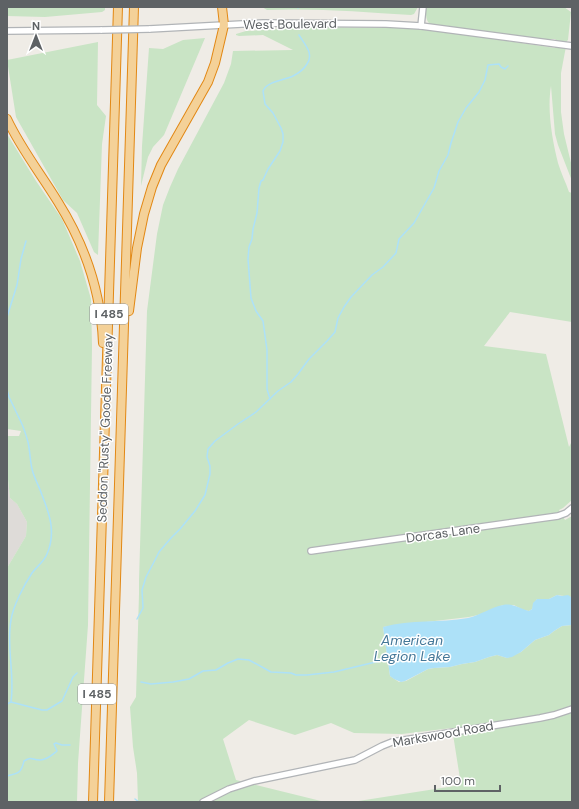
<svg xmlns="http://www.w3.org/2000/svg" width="579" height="809" font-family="'DM Sans',sans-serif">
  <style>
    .industrial { fill: #dedbd8 }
    .green { fill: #c9e4c5 }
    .water { fill: #ade1f8 }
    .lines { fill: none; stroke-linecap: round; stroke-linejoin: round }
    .stream { stroke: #ade1f8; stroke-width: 1.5 }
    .minor-casing { stroke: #b1b4b7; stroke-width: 8 }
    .highway-casing { stroke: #e28814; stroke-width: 10 }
    .minor { stroke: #fff; stroke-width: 5.5 }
    .highway { stroke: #f4d198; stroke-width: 8 }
    .minor-bridge-casing { stroke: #b1b4b7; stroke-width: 8; stroke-linecap: butt }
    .minor-bridge { stroke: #fff; stroke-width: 5.5 }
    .labels { text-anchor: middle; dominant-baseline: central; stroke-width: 3; stroke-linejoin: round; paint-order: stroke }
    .shield { fill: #fff; stroke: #8e9193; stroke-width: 1 }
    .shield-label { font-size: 12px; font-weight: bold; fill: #5e6265 }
    .street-label { font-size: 13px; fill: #5e6265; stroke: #fff }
    .water-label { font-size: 14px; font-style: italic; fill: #447798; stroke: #fff }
  </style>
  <rect width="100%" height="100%" fill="#efece6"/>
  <path class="industrial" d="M7 470 10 498 17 504 27 522 26 536 7 568Z"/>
  <g class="green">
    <path d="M7 7H105V10L102 12 45 17 7 16Z"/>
    <path d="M262 7H418L414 14 411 15C363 12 315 8 267 10Z"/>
    <path d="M426 7H564L571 12 568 40 567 41 561 73V112L564 134 572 167V181L558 145 555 134 551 86C547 110 552 139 558 163 561 173 566 183 569 192L572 193V322L510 312 484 346 546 354 569 447 572 441V500L563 508 559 510 565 520 572 516V603L571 597 557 595 549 599H537L532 609 529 611 523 610 514 605H503L482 614 469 617 383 627 390 676 399 682 406 681 428 669 434 668 450 667 462 664 475 662 489 657 497 655 507 658 521 652 535 640 549 635 554 631 562 626 572 625V802H352L461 785 452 728 402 734 354 733 331 723 295 735 249 720 223 739 236 780 325 802H138L137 773 133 747 130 707 136 697 139 594V581L147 311 157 234 163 205 170 187 178 169 224 83 231 64 233 51 293 50 263 35 239 36 236 35V34L246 31 318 27 388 28 402 27 469 35 555 48 556 40 555 39H551V40L539 39 433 26C425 22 426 15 426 7Z"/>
    <path d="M205 38 164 135 153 147 148 157 141 186 142 146 149 48 163 49 183 40Z"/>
    <path d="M98 42 97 105 106 116 102 144 98 255 94 252 77 213 63 200 16 117 7 60Z"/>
    <path d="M7 134 36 181 62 219 80 261 91 299 92 346 88 625 78 763 77 802H7V568L26 536 27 522 17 504 10 498 7 470V436H19L21 431 7 429Z"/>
  </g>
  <path class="water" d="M557 595 562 596 568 595 571 597 572 603V625L562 626 554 631 549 635 535 640 521 652 512 657 507 658 497 655 489 657 475 662 462 664 450 667 434 668 428 669 405 681 401 682 394 679 390 676 383 627C411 619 440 623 468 618 481 615 491 607 503 605 513 603 520 609 529 611L532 609 533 603 537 599H549Z"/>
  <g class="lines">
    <g class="stream">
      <path d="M298 8V7"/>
      <path d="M7 317 17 285 21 259 26 241"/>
      <path d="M7 390 9 397 21 422C24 428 26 435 28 442 30 451 30 460 32 469 34 478 39 486 42 495 50 515 56 533 47 554 44 562 37 566 32 573 24 585 13 606 11 620 6 647 15 674 11 702"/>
      <path d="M270 399 267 389V350L263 321 256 311 251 298 248 259 249 247 252 239 253 229 257 213 259 188 261 181 263 180 268 169 280 151 283 142V134L281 128 273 113 265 104 263 91C267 81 285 80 293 76 299 73 304 69 307 64 310 60 310 56 309 52 307 46 302 40 299 35"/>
      <path d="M137 619 143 608 142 590 146 577 155 560 159 552 171 538 180 529 195 511 205 495 210 474V466L207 457 208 449 215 441 238 424 256 412 278 391 291 382 298 374 309 359 327 341 335 332 338 318 344 307 351 297 372 275 383 267 396 253 399 239 414 223 434 188 439 171 448 155 451 143 458 122 466 108 479 92 485 80 488 65 499 64 501 67 505 69 508 66"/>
      <path d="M141 682 151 684 173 682 189 679 203 671 216 670 228 663 238 659 249 660 271 672 291 673 296 675H307L334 672 388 659"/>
      <path d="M7 704 11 702 42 710H47L62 701 73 677 77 673"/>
      <path d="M7 776C18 773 21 774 24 761 33 756 31 760 40 760 47 760 52 755 57 751L54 744 56 743 62 745H70"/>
      <path d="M135 799 139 802"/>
    </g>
    <g class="minor-casing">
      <g id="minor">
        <path d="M421 26 423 7"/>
        <path d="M149 29 263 23 386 24 421 26 572 46"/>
        <path d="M7 31 102 30"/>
        <path d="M311 551 558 516 566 513 572 508"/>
        <path d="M203 802 229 789 254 781 355 760 382 746 392 742 540 718 554 715 572 709"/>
      </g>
    </g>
    <g class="highway-casing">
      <g id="highway">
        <path d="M7 119C21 149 41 174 58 202 85 245 101 293 103 343"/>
        <path d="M129 311 137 248 144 214 152 187 161 165 208 82 215 63 224 25 222 7"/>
        <path d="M93 802 118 7"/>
        <path d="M109 802 134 7"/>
      </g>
    </g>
    <use href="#minor" class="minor"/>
    <use href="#highway" class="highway"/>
    <g class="minor-bridge-casing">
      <path id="minor-bridge" d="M102 30 149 29"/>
    </g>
    <use href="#minor-bridge" class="minor-bridge"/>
  </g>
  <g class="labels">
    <g class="shield">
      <rect x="90" y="304" width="38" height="20" rx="3"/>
      <rect x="78" y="684" width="38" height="20" rx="3"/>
    </g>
    <g class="shield-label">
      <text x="109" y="314">I 485</text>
      <text x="97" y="694">I 485</text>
    </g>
    <g class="street-label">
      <text transform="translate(290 24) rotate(-1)">West Boulevard</text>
      <text transform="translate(105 428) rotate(-88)">Seddon "Rusty" Goode Freeway</text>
      <text transform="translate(443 533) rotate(-8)">Dorcas Lane</text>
      <text transform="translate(443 734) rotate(-10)">Markswood Road</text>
    </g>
    <g class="water-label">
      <text x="412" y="640">American<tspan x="412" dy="16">Legion Lake</tspan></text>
    </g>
  </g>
  <rect width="579" height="809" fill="none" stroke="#5e6265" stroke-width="16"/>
  <g transform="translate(36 36)" stroke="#ffffff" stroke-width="3" paint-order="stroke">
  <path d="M0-3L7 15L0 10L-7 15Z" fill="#5e6265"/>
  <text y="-6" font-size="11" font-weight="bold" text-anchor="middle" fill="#5e6265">N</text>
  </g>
  <path d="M435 785v6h65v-6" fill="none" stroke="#5e6265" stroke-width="2"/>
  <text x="441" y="785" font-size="12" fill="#5e6265" stroke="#ffffff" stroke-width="3" paint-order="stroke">100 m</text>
</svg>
